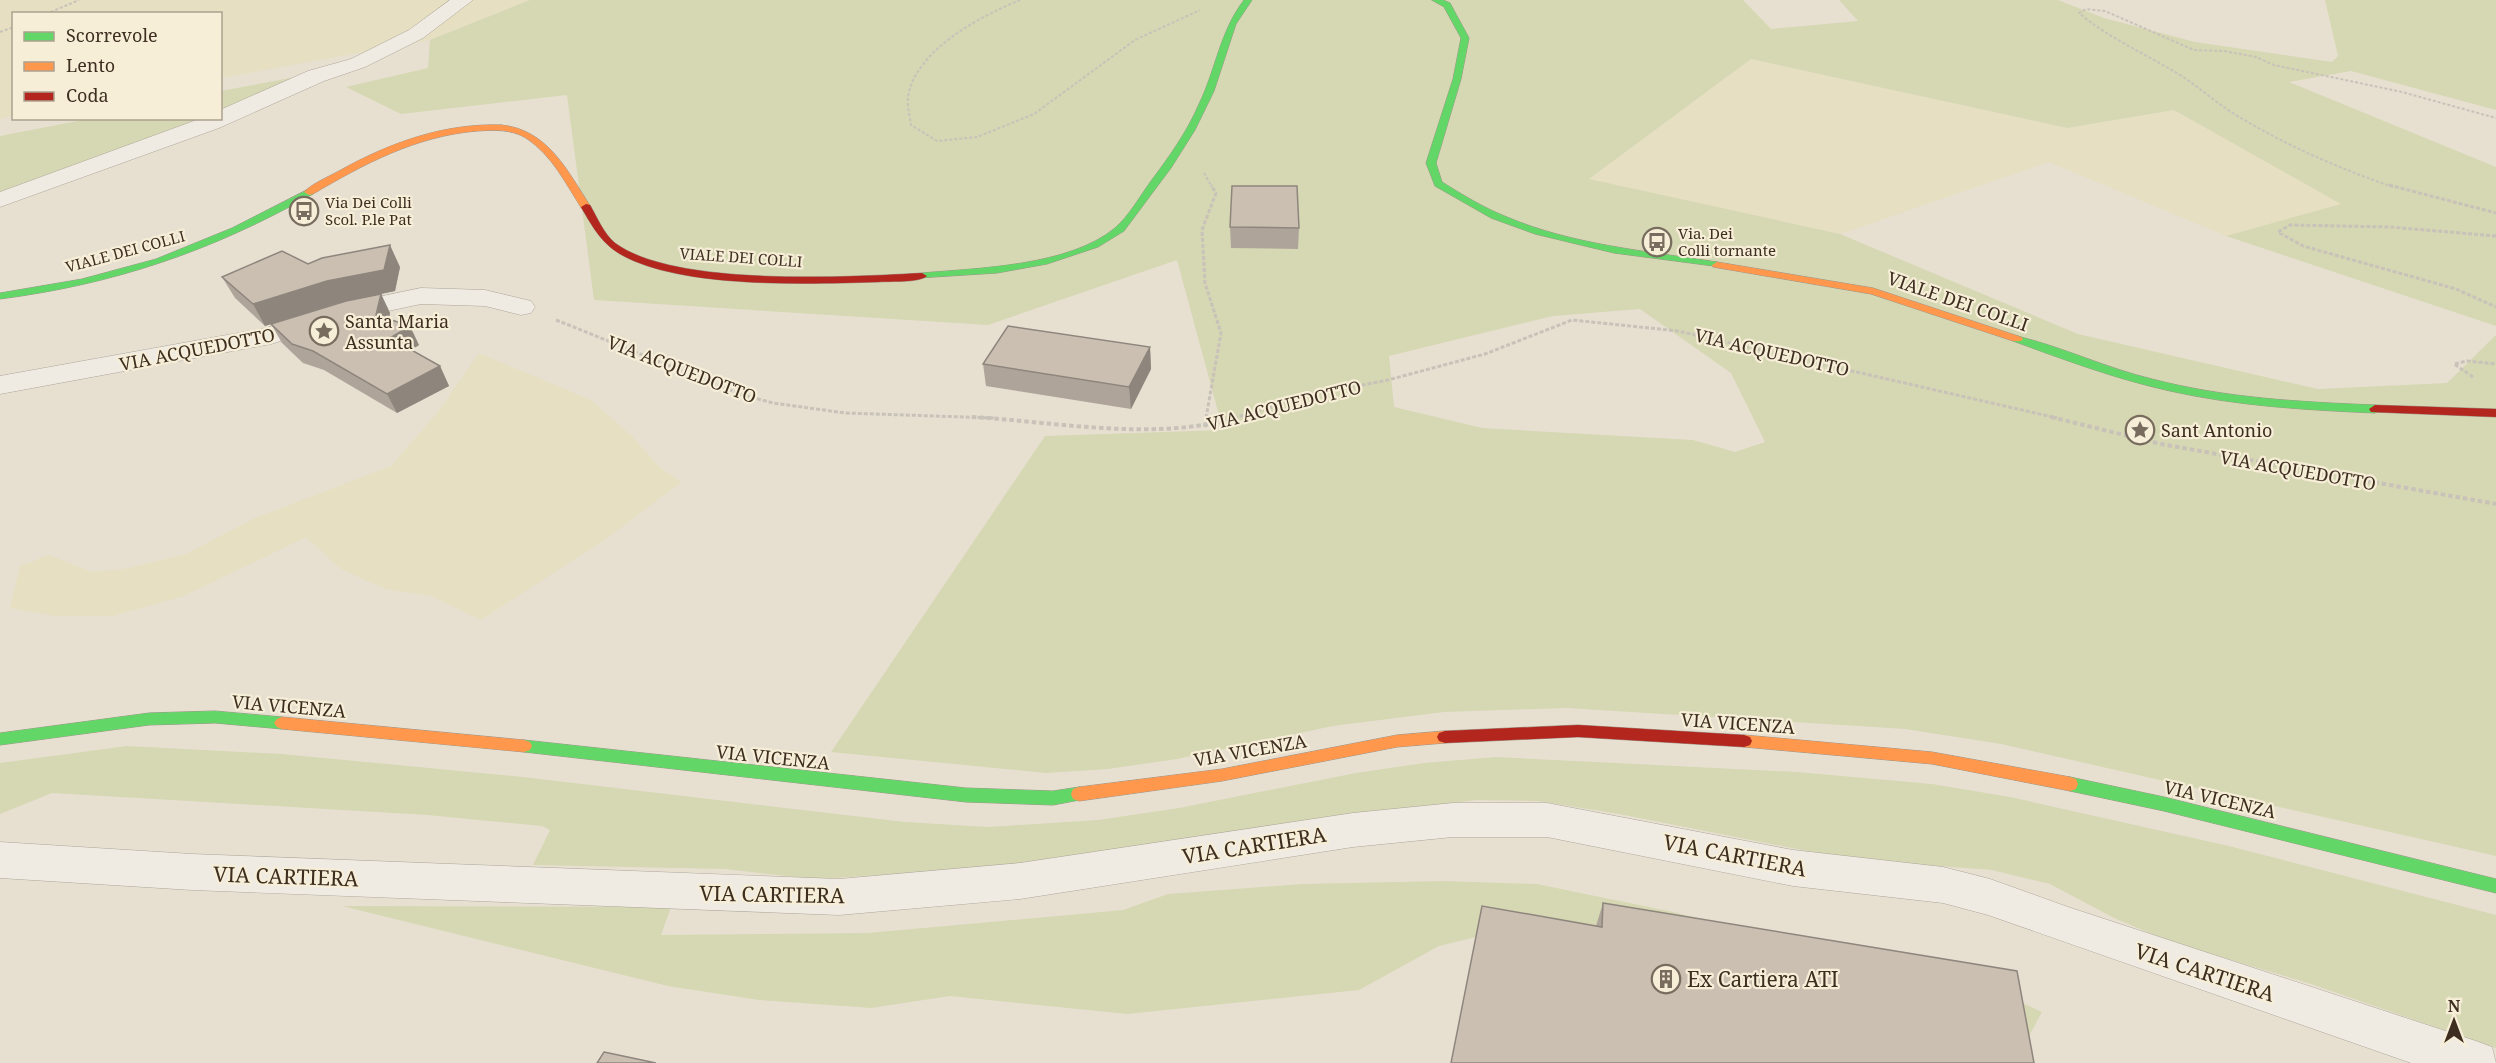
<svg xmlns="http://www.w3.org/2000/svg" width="2496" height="1063" font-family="'Noto Serif',serif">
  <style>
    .farmland { fill: #e6dfc2 }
    .green { fill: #d6d7b3; fill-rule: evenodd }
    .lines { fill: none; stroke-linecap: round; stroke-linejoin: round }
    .street-casing { stroke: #ada599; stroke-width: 1 }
    .fast-casing { stroke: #9c958a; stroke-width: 1 }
    .slow-casing { stroke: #9c958a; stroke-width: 1 }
    .jam-casing { stroke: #9c958a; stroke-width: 1 }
    .path-far2 { stroke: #c8c2b9; stroke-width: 2; stroke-dasharray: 3 2; stroke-linecap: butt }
    .path-far1 { stroke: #c8c2b9; stroke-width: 3; stroke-dasharray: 4 2; stroke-linecap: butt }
    .path { stroke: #c8c2b9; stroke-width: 4; stroke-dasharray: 4.5 3; stroke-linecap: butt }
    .street { fill: #efebe3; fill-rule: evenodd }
    .fast { fill: #63d668; fill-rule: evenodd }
    .slow { fill: #ff974d; fill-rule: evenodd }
    .jam { fill: #b3261e; fill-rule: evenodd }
    .wall { fill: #afa499 }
    .shaded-wall { fill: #8e867d }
    .building { fill: #cbbfb2; stroke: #8e867d; stroke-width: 1.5 }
    .labels { text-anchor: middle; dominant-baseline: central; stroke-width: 4.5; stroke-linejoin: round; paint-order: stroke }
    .far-poi-label { font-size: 15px; fill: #3d2e20; stroke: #f7eed8; text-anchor: start }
    .far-street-label { font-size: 15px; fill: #3d2e20; stroke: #f7eed8 }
    .street-label { font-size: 18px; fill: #3d2e20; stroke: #f7eed8 }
    .poi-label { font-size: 18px; fill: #3d2e20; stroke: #f7eed8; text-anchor: start }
    .near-street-label { font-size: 21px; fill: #3d2e20; stroke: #f7eed8 }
    .near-poi-label { font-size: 21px; fill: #3d2e20; stroke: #f7eed8; text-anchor: start }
  </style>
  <rect width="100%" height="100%" fill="#e7e0d1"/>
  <g class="farmland">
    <path d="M0 0H530L430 40 221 78 220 14H14L13 116 0 119Z"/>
    <path d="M1751 59 2067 128 2174 110 2342 204 2226 236 2049 162 1840 234 1588 180Z"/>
    <path d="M479 353 591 400 632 436 658 466 681 482 609 537 481 620 431 596 385 589 341 569 306 537 184 596 113 616H54L10 608 20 566 49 555 92 572 124 569 186 554 255 518 391 466 437 413Z"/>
  </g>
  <g class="green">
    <path d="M530 0H1743L1771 29 1858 21 1839 0H2058L2104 18 2195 42 2332 62 2338 56 2325 0H2496V110L2351 71 2289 82 2496 167V326L2226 236 2341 204 2174 110 2067 128 1751 59 1589 179 1840 234 2078 334 2318 389 2447 383 2496 335V856L2001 744 1905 729 1567 708 1444 712 1333 726 1177 759 1108 769 1046 773 831 752 1045 436 1223 430 1177 260 988 325 594 300 567 95 401 114 346 87 428 68 430 40ZM1640 309 1731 373 1765 442 1735 452 1693 440 1482 428 1394 407 1389 356 1553 316Z"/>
    <path d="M301 76 221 116V91Z"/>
    <path d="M88 119H215L0 196V136Z"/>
    <path d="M127 746 282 754 523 777 905 822 988 827 1098 820 1179 808 1356 773 1424 763 1496 757 1797 772 1932 784 2010 797 2229 846 2496 915V1048L2308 983 2171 942 2114 918 2050 884 1992 870 1874 861 1807 851 1619 814 1538 801 1476 800 1388 811 1105 856 914 873 814 879 725 869 533 865 550 830 542 826 427 815 52 793 0 814V763Z"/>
    <path d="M1444 881 1537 884 1673 912 2003 994 2042 1012 2029 1036 1998 1019 1476 937 1439 946 1359 990 1127 1014 950 996 871 1008 759 1000 668 986 342 906 671 907 661 935 868 933 1123 910 1168 894 1302 884Z"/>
  </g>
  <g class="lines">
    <g class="street-casing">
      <g id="street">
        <path d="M450 0H473L423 38 365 67 324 81 219 128 0 207V192L202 118H220V110L308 71 351 59 409 30Z"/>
        <path d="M421 288 485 290 531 301 535 307 531 313 521 315 485 306 421 304 355 318 271 344 0 394V376L266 328 339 305Z"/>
        <path d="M1453 803H1547L1793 850 1943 867 1990 879 2068 907 2476 1041 2492 1047 2496 1063H2411L1988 915 1943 903 1793 886 1547 837H1453L1353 847 1020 899 839 915 192 890 0 878V842L192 854 839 879 1020 863 1353 813Z"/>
      </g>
    </g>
    <g class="fast-casing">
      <g id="fast">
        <path d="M1244 0H1252L1236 24 1214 91 1195 130 1171 168 1124 231 1098 247 1047 264 997 273 918 278 917 276 922 273C979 268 1069 266 1115 228 1129 216 1140 196 1151 181 1169 157 1187 132 1199 104 1216 69 1220 31 1244 0Z"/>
        <path d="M1432 0H1443L1450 3 1469 38 1461 79 1436 163 1442 182C1463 195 1484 208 1507 217 1573 245 1647 251 1717 262L1722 265 1721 267 1614 253 1535 234 1491 218 1435 186 1426 163 1453 79 1461 38 1444 7Z"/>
        <path d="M309 189 314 192 313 194C212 251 115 284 0 299V293L82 279 156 259 232 228Z"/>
        <path d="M2017 336C2063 347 2106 368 2152 379 2225 398 2300 402 2375 405L2381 409 2375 413C2306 410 2237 406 2170 391 2116 379 2065 360 2013 341V337Z"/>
        <path d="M215 711 282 717 287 719 290 723 287 727 282 729 215 723 149 725 0 745V733L149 713Z"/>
        <path d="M524 740 966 788 1053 791 1079 787 1085 789 1087 794 1085 799 1053 805 966 802 524 752 518 750 516 746 518 742Z"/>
        <path d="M2070 777 2164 797 2496 879V893L2164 811 2070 791 2064 789 2062 784 2064 779Z"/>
      </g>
    </g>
    <g class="slow-casing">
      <g id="slow">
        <path d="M501 125C548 129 568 172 591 207L590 209H582C566 184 552 155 526 138 511 129 494 130 477 131 416 136 364 164 313 194L309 195 304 192C313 183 328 177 339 171 389 143 444 123 501 125Z"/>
        <path d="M1717 262 1873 288 2021 337 2023 339 2021 341H2013L1871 294 1713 267 1712 265Z"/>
        <path d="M282 717 524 740 530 742 532 746 530 750 524 752 282 729 277 727 274 723 277 719Z"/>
        <path d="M1445 731 1451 733 1453 737 1451 741 1445 743 1397 747 1222 781 1079 801 1073 799 1071 794 1073 789 1079 787 1222 769 1397 735Z"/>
        <path d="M1744 735 1932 752 2070 777 2076 779 2078 784 2076 789 2070 791 1932 764 1744 747 1738 745 1736 741 1738 737Z"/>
      </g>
    </g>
    <g class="jam-casing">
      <g id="jam">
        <path d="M586 204 590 205C597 217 604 234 615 243 674 287 849 277 922 273L927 276C919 283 890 281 879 282 809 284 698 288 634 261 605 249 596 233 581 207Z"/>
        <path d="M2375 405 2496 409V417L2371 412 2369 409Z"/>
        <path d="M1578 725 1744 735 1750 737 1752 741 1750 745 1744 747 1578 737 1445 743 1439 741 1437 737 1439 733 1445 731Z"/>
      </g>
    </g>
    <g class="path-far2">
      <path d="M1020 0C981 16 915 50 908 97 907 106 910 116 911 125L937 141 977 137 1034 114 1135 40 1200 10"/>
      <path d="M46 14 79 0"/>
      <path d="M0 32 14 27"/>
      <path d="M1204 173 1212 187"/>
      <path d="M2393 187C2338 168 2285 145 2236 115 2216 103 2199 87 2180 75 2146 54 2110 39 2079 13L2086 9 2105 11 2194 50 2224 51 2256 57 2274 65 2402 92 2496 118"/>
    </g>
    <g class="path-far1">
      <path d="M2389 185 2496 213"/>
      <path d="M2496 236 2390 227 2290 225 2278 232 2303 246 2456 289 2496 307"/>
      <path d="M556 320 740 394 773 403 845 413 994 418"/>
      <path d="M2473 377 2454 364 2467 361 2496 364"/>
      <path d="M1206 418 1221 333 1205 283 1202 230 1216 193 1211 185"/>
      <path d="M1234 418 1312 395 1388 380 1485 354 1572 320 1678 331 2057 418"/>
    </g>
    <g class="path">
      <path d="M972 417C1059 422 1154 442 1239 417"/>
      <path d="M2051 417 2161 444 2496 504"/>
      <path d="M1205 427 1207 417"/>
    </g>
    <use href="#street" class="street"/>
    <use href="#fast" class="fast"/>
    <use href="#slow" class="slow"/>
    <use href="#jam" class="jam"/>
  </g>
  <g class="wall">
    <path d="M1230 227 1299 228 1298 249 1231 248Z"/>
    <path d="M308 264 400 267 395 291 338 303 275 323 381 294 390 313 389 319 419 345 411 350 440 366 449 386 397 413 324 370 303 363 282 343 271 324 265 326 235 298 222 277Z"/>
    <path d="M1150 347 1151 369 1131 409 986 386 983 364Z"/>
    <path d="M1603 903 2034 1063 1596 926Z"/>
  </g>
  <g class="shaded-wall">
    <path d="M390 245 400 267 395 291 338 303 265 326 253 304Z"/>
    <path d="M381 294 390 313 386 334 376 315Z"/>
    <path d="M410 326 419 345 400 357 390 338Z"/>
    <path d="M1150 347 1151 369 1131 409 1129 387Z"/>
    <path d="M440 366 449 386 397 413 387 394Z"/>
  </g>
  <g class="building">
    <path d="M1232 186H1297L1299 228 1230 227Z"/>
    <path d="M390 245 384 270 327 281 253 304 222 277 282 251 308 264 322 258Z"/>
    <path d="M381 294 376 315 410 326 390 338 440 366 387 394 313 351 292 344 271 324 346 301Z"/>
    <path d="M1008 326 1150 347 1129 387 983 364Z"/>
    <path d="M1603 903 2017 971 2034 1063H1451L1482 906 1602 927Z"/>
    <path d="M604 1052 656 1063H597Z"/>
  </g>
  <defs>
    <g id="bus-ring" transform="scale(1.5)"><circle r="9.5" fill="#f7eed8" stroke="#786c5e" stroke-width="1.5"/><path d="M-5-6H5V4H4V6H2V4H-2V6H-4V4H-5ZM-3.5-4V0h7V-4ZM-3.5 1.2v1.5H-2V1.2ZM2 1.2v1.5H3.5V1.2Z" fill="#786c5e"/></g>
    <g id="sight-ring" transform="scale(1.5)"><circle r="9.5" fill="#f7eed8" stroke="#786c5e" stroke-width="1.5"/><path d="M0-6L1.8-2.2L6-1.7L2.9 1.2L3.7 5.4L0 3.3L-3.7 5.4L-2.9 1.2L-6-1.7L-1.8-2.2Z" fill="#786c5e"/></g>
    <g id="building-ring" transform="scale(1.5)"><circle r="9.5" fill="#f7eed8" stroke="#786c5e" stroke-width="1.5"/><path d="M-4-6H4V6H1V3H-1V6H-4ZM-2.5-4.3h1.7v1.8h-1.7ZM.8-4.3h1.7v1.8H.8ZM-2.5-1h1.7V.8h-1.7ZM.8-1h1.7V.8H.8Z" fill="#786c5e"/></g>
  </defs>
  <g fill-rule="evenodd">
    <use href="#bus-ring" x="304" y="211"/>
    <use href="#bus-ring" x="1657" y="242"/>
    <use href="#sight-ring" x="324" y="331"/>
    <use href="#sight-ring" x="2140" y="430"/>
    <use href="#building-ring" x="1666" y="979"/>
  </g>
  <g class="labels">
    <g class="far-poi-label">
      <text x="325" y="202">Via Dei Colli<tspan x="325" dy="17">Scol. P.le Pat</tspan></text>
      <text x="1678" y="233">Via. Dei<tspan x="1678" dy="17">Colli tornante</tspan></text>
    </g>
    <g class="far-street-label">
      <text transform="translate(125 251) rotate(-15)">VIALE DEI COLLI</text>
      <text transform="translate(741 257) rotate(4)">VIALE DEI COLLI</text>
    </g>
    <g class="street-label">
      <text transform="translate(1958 301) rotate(19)">VIALE DEI COLLI</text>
      <text transform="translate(197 349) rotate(-11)">VIA ACQUEDOTTO</text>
      <text transform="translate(1772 352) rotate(13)">VIA ACQUEDOTTO</text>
      <text transform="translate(682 369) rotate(21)">VIA ACQUEDOTTO</text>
      <text transform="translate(1284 405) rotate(-14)">VIA ACQUEDOTTO</text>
      <text transform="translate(2298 470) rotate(10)">VIA ACQUEDOTTO</text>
      <text transform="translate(289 706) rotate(5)">VIA VICENZA</text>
      <text transform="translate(1738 723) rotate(4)">VIA VICENZA</text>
      <text transform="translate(1250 750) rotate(-10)">VIA VICENZA</text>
      <text transform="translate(773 757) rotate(6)">VIA VICENZA</text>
      <text transform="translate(2220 799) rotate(13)">VIA VICENZA</text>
    </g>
    <g class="poi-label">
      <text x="345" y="321">Santa Maria<tspan x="345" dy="21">Assunta</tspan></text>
      <text x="2161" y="430">Sant Antonio</text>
    </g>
    <g class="near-street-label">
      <text transform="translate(1254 845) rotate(-9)">VIA CARTIERA</text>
      <text transform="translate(1735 855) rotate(11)">VIA CARTIERA</text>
      <text transform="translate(286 876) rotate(2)">VIA CARTIERA</text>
      <text transform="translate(772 894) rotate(1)">VIA CARTIERA</text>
      <text transform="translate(2205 972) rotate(18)">VIA CARTIERA</text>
    </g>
    <g class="near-poi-label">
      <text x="1687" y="979">Ex Cartiera ATI</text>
    </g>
  </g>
  <rect x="12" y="12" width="210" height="108" fill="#f7eed8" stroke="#ada18e" stroke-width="1.5"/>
  <rect x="24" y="32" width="30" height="9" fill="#63d668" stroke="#ada18e" stroke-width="1.5"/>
  <text x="66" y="42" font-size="18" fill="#3d2e20">Scorrevole</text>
  <rect x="24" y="62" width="30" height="9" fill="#ff974d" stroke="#ada18e" stroke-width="1.5"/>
  <text x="66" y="72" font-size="18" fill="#3d2e20">Lento</text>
  <rect x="24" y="92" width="30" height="9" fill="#b3261e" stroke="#ada18e" stroke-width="1.5"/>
  <text x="66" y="102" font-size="18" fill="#3d2e20">Coda</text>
  <g transform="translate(2454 1021)" stroke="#f7eed8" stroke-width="4.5" paint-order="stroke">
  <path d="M0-4.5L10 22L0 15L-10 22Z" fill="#3d2e20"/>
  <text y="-9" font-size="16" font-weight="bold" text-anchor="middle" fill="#3d2e20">N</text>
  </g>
</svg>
